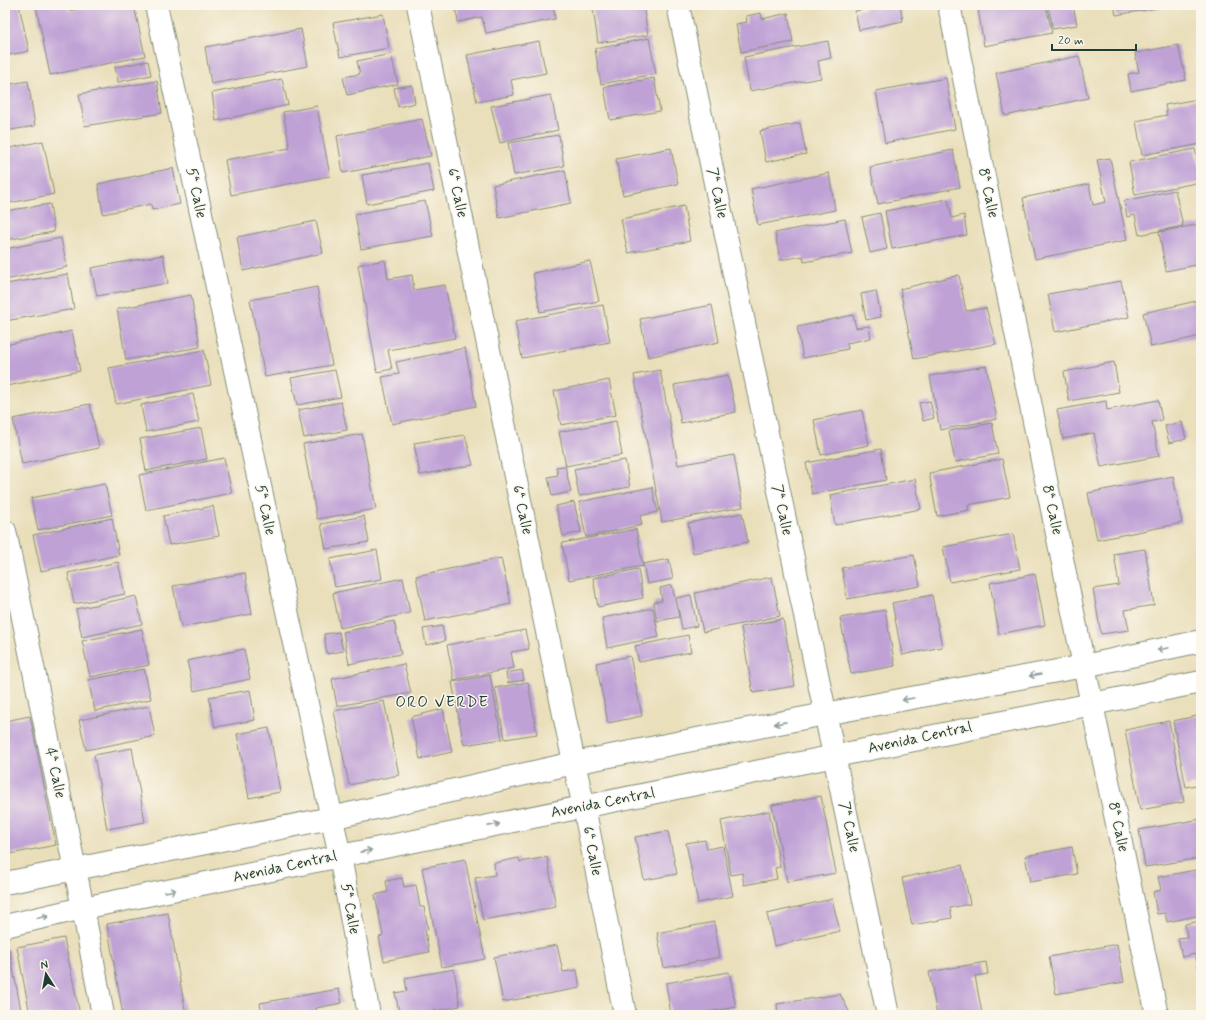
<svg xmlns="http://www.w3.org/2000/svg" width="1206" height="1020" font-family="Mynerve,sans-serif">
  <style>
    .building { fill: #bfa1d6 }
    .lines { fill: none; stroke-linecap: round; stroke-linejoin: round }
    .minor-casing { stroke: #848e78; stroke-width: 24 }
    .minor { stroke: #fff; stroke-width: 22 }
    .oneway { stroke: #8f9e9a }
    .labels { text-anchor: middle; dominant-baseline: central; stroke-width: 3; stroke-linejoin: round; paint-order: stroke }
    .street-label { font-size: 15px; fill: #1f3d34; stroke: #fbf7ec }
    .neighbourhood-label { font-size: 16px; letter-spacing: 1px; fill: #1f3d34; stroke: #fbf7ec }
  </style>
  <rect width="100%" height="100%" fill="#fbf7ec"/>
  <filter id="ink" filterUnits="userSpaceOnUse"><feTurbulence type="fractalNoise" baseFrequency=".025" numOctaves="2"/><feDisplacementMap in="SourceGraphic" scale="8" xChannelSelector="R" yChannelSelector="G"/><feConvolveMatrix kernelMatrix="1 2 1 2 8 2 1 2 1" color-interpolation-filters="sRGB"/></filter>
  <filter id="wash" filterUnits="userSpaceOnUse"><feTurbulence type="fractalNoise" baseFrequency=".012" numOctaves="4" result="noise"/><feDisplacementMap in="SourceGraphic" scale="16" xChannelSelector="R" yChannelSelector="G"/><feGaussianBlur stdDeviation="0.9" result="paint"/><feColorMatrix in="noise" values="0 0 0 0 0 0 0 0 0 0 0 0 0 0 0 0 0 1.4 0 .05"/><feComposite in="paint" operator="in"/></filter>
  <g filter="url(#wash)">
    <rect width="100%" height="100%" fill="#eadfbb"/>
    <g id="blocks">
      <g class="building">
        <path d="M19 5 29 51 5 56V8Z"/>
        <path d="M39 5H68L69 11 97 5H134L145 56 50 75 36 6Z"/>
        <path d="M455 5H553L555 19 486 33 482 17 458 22Z"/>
        <path d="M612 5H643L648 35 598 43 593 8Z"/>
        <path d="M865 5H900L903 21 859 30 855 11 866 9Z"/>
        <path d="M996 5H1046L1052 33 984 46 978 9Z"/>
        <path d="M1055 5H1073L1077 25 1053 29 1048 6Z"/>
        <path d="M1114 5H1169V6L1116 15Z"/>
        <path d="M761 13 762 19 788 13 793 42 741 52 736 24 747 22 746 16Z"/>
        <path d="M383 14 389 48 340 57 333 23Z"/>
        <path d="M301 29 308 66 211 84 205 47Z"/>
        <path d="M649 38 656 74 601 84 595 49Z"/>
        <path d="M539 41 546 73 511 80 514 95 477 102 467 55Z"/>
        <path d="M828 41 831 58 818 61 821 78 750 91 744 57Z"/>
        <path d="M1178 45 1186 80 1131 91 1128 74 1139 72 1135 53Z"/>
        <path d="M391 54 398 84 347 95 343 77 360 74 357 61Z"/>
        <path d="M1079 56 1088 98 1005 116 996 73Z"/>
        <path d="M148 61 151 75 118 82 115 67Z"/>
        <path d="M654 78 660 111 610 120 604 87Z"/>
        <path d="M946 78 955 129 885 143 876 91Z"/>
        <path d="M282 79 288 105 216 121 212 93Z"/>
        <path d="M28 81 35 126 5 131V85Z"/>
        <path d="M157 81 162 113 85 126 79 94Z"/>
        <path d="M412 85 415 103 398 107 394 88Z"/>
        <path d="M551 95 558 130 500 143 491 106Z"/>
        <path d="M1198 99 1201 117V144L1142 155 1136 121 1167 115 1165 105Z"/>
        <path d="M317 106 330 176 231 195 225 160 290 148 283 112Z"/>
        <path d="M422 119 431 156 343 173 337 136Z"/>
        <path d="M800 123 806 154 766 162 760 131Z"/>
        <path d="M559 135 564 166 514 175 508 143Z"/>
        <path d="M43 141 54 194 5 204V149Z"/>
        <path d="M671 148 678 184 623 195 616 159Z"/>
        <path d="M1195 149 1201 176V182L1135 195 1129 162Z"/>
        <path d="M953 150 960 187 878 204 870 167Z"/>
        <path d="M1110 158 1127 240 1035 259 1023 198 1089 184 1093 205 1106 202 1097 160Z"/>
        <path d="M428 163 434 191 367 204 362 175Z"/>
        <path d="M173 168 180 204 152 210 151 204 103 214 98 184Z"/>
        <path d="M565 170 571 203 499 218 493 185Z"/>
        <path d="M829 173 835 210 758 225 751 189Z"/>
        <path d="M1175 190 1183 226 1139 235 1135 215 1127 217 1124 201Z"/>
        <path d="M948 199 952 218 964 215 967 235 892 249 885 211Z"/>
        <path d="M425 201 433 236 361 249 355 214Z"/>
        <path d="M50 204 54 232 5 240V211Z"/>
        <path d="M684 206 690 241 628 253 621 219Z"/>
        <path d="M880 213 887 249 870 253 862 217Z"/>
        <path d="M845 219 852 253 804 262 803 256 780 260 775 233Z"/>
        <path d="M316 221 323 253 243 271 237 237Z"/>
        <path d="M1201 224V264L1166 271 1159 232Z"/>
        <path d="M61 238 67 267 5 280V249Z"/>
        <path d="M163 255 168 283 97 296 91 268Z"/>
        <path d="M385 260 388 279 412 275 414 290 445 285 455 338 388 350 392 369 377 372 358 265Z"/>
        <path d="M590 261 599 301 540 312 533 273Z"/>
        <path d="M68 274 74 309 5 321V284Z"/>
        <path d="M959 275 966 311 986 308 996 344 914 359 900 289Z"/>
        <path d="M1121 281 1129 317 1055 332 1048 294Z"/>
        <path d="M317 287 332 365 265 377 250 300Z"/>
        <path d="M876 291 881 317 866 320 861 294Z"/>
        <path d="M191 295 200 347 126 360 117 309Z"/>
        <path d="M1201 300V336L1151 347 1143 313Z"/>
        <path d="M603 305 610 342 522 358 515 321Z"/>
        <path d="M712 305 719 342 648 357 640 319Z"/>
        <path d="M853 315 856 328 869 326 871 338 847 343 848 349 803 358 797 327Z"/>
        <path d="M72 331 80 371 7 386 5 378V345Z"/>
        <path d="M465 348 476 406 392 424 382 377 399 374 396 362Z"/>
        <path d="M204 350 211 385 116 404 109 368Z"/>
        <path d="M1114 362 1119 392 1069 401 1064 372Z"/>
        <path d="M986 366 997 419 940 430 930 376Z"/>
        <path d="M335 370 341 397 297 405 291 378Z"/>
        <path d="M660 370 678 465 734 455 743 507 662 522 634 375Z"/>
        <path d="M728 375 736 412 681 423 674 385Z"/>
        <path d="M609 380 616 415 561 425 554 391Z"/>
        <path d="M193 394 199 422 146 432 141 405Z"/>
        <path d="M1158 400 1162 420 1152 422 1159 456 1101 467 1094 433 1063 439 1057 410 1106 401 1107 410Z"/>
        <path d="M930 401 934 418 923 421 919 403Z"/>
        <path d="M341 402 347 430 304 438 298 410Z"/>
        <path d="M90 404 99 448 22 464 13 419Z"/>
        <path d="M862 410 869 445 821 455 814 420Z"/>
        <path d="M616 421 622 455 566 466 559 432Z"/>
        <path d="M1182 422 1186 439 1169 443 1165 426Z"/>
        <path d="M992 423 998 454 955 462 949 431Z"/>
        <path d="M201 428 207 459 146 471 140 439Z"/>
        <path d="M362 434 376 509 317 519 303 444Z"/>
        <path d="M465 435 473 465 420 475 414 443Z"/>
        <path d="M881 449 886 480 812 494 806 463Z"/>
        <path d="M224 458 232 493 146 510 139 475Z"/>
        <path d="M1002 459 1010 497 968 505 969 510 937 516 929 473Z"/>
        <path d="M625 460 630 487 579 496 574 469Z"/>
        <path d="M565 466 571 492 552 496 548 477 558 475 556 467Z"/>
        <path d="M1173 476 1182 523 1097 540 1088 493Z"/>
        <path d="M915 479 921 509 835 525 830 495Z"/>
        <path d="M105 484 112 515 38 530 31 498Z"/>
        <path d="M652 487 658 512 640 516 642 525 586 537 579 502Z"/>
        <path d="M574 502 581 532 563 536 556 506Z"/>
        <path d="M213 506 219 536 169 545 163 516Z"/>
        <path d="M742 513 748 542 693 553 688 523Z"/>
        <path d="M364 516 369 542 326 549 321 524Z"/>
        <path d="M112 518 119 555 41 571 33 535Z"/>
        <path d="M636 529 643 566 569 580 562 543Z"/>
        <path d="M1013 534 1020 569 950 582 943 547Z"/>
        <path d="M1145 549 1154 605 1125 610 1129 630 1101 634 1093 589 1119 585 1114 554Z"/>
        <path d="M377 550 382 579 335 587 330 559Z"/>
        <path d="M914 555 920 586 847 599 842 568Z"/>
        <path d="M501 558 511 604 425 621 416 576Z"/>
        <path d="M669 559 673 579 647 584 643 564Z"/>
        <path d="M118 562 125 594 74 604 68 573Z"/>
        <path d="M638 569 643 598 598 607 593 578Z"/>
        <path d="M245 573 252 614 181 627 173 586Z"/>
        <path d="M1035 574 1045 625 999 634 990 583Z"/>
        <path d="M772 577 780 616 703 632 695 593Z"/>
        <path d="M403 578 410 613 340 628 333 593Z"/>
        <path d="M672 585 679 617 657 621 654 602 662 601 660 588Z"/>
        <path d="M691 595 697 626 682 629 676 598Z"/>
        <path d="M932 595 942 647 902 655 892 603Z"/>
        <path d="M136 596 142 624 82 637 76 609Z"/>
        <path d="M653 608 659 637 607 648 602 618Z"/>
        <path d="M885 610 895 666 851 674 840 618Z"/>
        <path d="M783 619 795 686 753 693 741 627Z"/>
        <path d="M394 621 401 654 349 664 343 632Z"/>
        <path d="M442 626 445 641 426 645 423 629Z"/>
        <path d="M142 629 149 665 90 677 82 641Z"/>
        <path d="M525 630 529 649 511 652 514 668 454 680 447 645Z"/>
        <path d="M339 632 343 651 327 654 324 634Z"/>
        <path d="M688 635 691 652 639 662 635 646Z"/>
        <path d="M244 649 250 679 194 691 187 661Z"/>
        <path d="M630 656 642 716 608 723 596 663Z"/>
        <path d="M404 664 411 693 337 706 332 679Z"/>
        <path d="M144 669 151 699 95 711 88 680Z"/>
        <path d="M522 670 524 680 508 683 506 673Z"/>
        <path d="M490 675 502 739 464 745 452 682Z"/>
        <path d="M528 682 537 734 505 739 495 688Z"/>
        <path d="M250 690 255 720 215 727 209 697Z"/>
        <path d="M384 701 399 775 349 785 334 711Z"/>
        <path d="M149 706 155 736 86 750 79 720Z"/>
        <path d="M443 709 452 752 420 759 411 717Z"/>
        <path d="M1201 715V784L1186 787 1173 721Z"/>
        <path d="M30 716 56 845 5 855V721Z"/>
        <path d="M1169 721 1184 802 1140 810 1125 730Z"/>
        <path d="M269 728 280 792 249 798 237 734Z"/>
        <path d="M132 748 145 822 107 829 94 755Z"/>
        <path d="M821 796 836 873 787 882 772 805Z"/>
        <path d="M769 811 780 867 775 868 777 879 744 885 742 873 731 875 721 821Z"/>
        <path d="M1201 819V858L1145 867 1139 830Z"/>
        <path d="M668 831 677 874 644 880 635 837Z"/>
        <path d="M705 840 707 849 723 846 733 896 698 903 686 843Z"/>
        <path d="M1072 847 1077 874 1030 882 1025 856Z"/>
        <path d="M547 857 556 907 483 920 475 878 495 875 494 863 519 858 520 862Z"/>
        <path d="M465 859 485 959 442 967 422 868Z"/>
        <path d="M962 865 970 904 950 908 952 918 912 925 902 878Z"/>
        <path d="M1201 869V915L1167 922 1165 913 1157 914 1153 892 1161 890 1158 877Z"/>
        <path d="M402 878 404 887 416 885 420 907H424L428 929 425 931 429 952 384 961 379 937 383 936 375 895 388 892 386 881Z"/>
        <path d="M832 899 840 931 774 946 767 914Z"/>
        <path d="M168 913 186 1015H123L107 924Z"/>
        <path d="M1201 921V971L1199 972 1195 954 1182 957 1178 938 1187 937 1185 924Z"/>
        <path d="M714 922 720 957 664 968 657 933Z"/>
        <path d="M64 938 80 1015H30L17 947Z"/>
        <path d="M1117 944 1124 982 1056 994 1049 957Z"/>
        <path d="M557 945 563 972 577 970 580 988 503 1002 494 957Z"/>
        <path d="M9 949 22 1015H5V950Z"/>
        <path d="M986 962 988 974 975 976 982 1013 971 1015H937L929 972Z"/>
        <path d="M454 969 460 1006 415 1015H400L395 993 407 991 405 978Z"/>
        <path d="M729 972 736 1007 691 1015H671L666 983Z"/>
        <path d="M339 989 342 1003 316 1008 317 1015H262L260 1003Z"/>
        <path d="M840 994 851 1015H778L777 1004Z"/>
      </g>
    </g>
  </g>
  <g filter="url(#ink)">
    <use href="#blocks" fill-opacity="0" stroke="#848e78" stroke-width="1"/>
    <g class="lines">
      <g class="minor-casing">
        <g id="minor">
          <path d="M156 5 340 856 369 1015"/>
          <path d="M418 5 574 763 584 807 625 1015"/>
          <path d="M678 5 888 1015"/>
          <path d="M949 5 1084 666 1157 1015"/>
          <path d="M5 531 83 908 103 1015"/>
          <path d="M5 883 331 818 574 763 825 714 1084 666 1201 641"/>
          <path d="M5 926 83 908 1201 682"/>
        </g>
      </g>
      <use href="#minor" class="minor"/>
    </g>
    <defs><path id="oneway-shaft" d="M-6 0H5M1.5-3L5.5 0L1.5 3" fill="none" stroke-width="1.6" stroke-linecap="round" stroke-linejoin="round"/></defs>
    <g class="oneway">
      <use href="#oneway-shaft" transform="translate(1163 649) rotate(168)"/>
      <use href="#oneway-shaft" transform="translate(1035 675) rotate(170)"/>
      <use href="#oneway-shaft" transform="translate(908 699) rotate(170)"/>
      <use href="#oneway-shaft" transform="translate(780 723) rotate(169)"/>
      <use href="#oneway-shaft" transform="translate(494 825) rotate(-11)"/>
      <use href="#oneway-shaft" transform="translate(366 851) rotate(-11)"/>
      <use href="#oneway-shaft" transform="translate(170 891) rotate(-12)"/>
      <use href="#oneway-shaft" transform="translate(43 917) rotate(-12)"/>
    </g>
  </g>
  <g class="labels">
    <g class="street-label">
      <text transform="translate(196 193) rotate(78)">5ª Calle</text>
      <text transform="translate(457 193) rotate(78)">6ª Calle</text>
      <text transform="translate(717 193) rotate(78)">7ª Calle</text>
      <text transform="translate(988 193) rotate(78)">8ª Calle</text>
      <text transform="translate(265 510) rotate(78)">5ª Calle</text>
      <text transform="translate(522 510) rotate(78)">6ª Calle</text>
      <text transform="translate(782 510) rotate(78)">7ª Calle</text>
      <text transform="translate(1052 510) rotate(78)">8ª Calle</text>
      <text transform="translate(920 738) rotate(-12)">Avenida Central</text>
      <text transform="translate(55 773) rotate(78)">4ª Calle</text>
      <text transform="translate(603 803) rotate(-11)">Avenida Central</text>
      <text transform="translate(849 827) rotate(78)">7ª Calle</text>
      <text transform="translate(1118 827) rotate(78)">8ª Calle</text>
      <text transform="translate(592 851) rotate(79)">6ª Calle</text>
      <text transform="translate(285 867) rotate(-12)">Avenida Central</text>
      <text transform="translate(350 909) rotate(80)">5ª Calle</text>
    </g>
    <g class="neighbourhood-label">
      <text x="442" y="702">ORO VERDE</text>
    </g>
  </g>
  <rect width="1206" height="1020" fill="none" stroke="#fbf7ec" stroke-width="20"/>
  <g transform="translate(46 974) rotate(349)" stroke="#fbf7ec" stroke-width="3" paint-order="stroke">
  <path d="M0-3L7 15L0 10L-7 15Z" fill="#1f3d34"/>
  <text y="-6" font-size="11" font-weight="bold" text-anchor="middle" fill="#1f3d34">N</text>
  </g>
  <path d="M1052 44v6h84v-6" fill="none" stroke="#1f3d34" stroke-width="2"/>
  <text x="1058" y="44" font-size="12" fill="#1f3d34" stroke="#fbf7ec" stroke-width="3" paint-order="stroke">20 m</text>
</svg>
